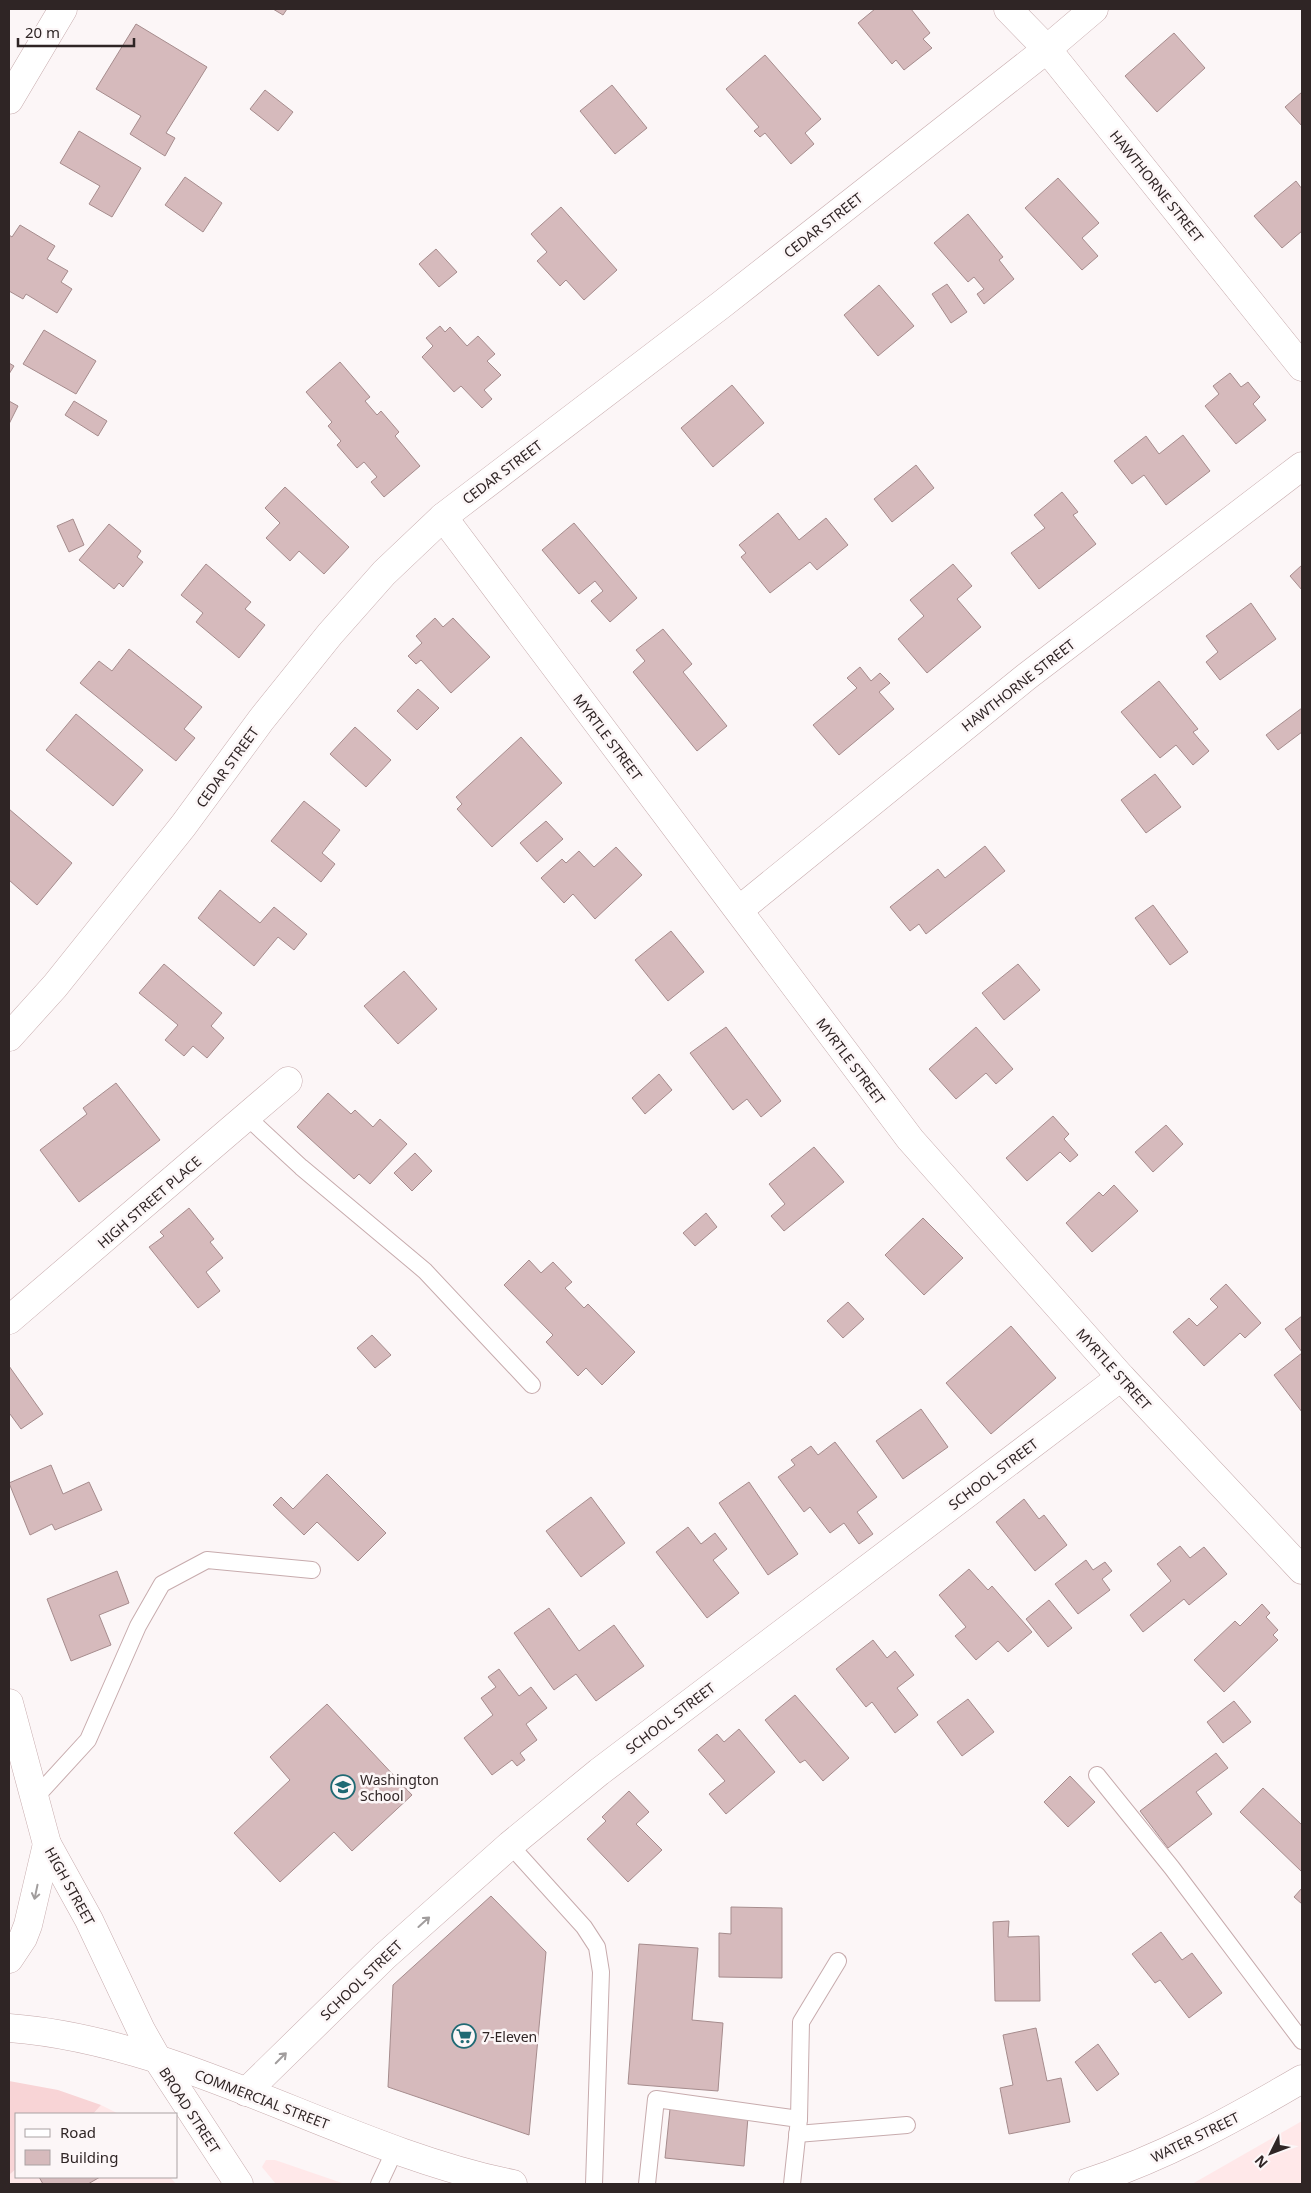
<svg xmlns="http://www.w3.org/2000/svg" width="1311" height="2193" font-family="'Noto Sans',sans-serif">
  <style>
    .built { fill: #ffe8e9 }
    .green { fill: #f8d4d6 }
    .building { fill: #d6babc; stroke: #a68c8d }
    .lines { fill: none; stroke-linecap: round; stroke-linejoin: round }
    .service-casing { stroke: #c7abad; stroke-width: 18 }
    .minor-casing { stroke: #c7abad; stroke-width: 29 }
    .secondary-casing { stroke: #c7abad; stroke-width: 29 }
    .service { stroke: #fff; stroke-width: 16 }
    .minor { stroke: #fff; stroke-width: 28 }
    .secondary { stroke: #fff; stroke-width: 28 }
    .oneway { stroke: #a19d9d }
    .labels { text-anchor: middle; dominant-baseline: central; stroke-width: 5; stroke-linejoin: round; paint-order: stroke }
    .street-label { font-size: 14px; fill: #2f2525; stroke: #fcf6f7 }
    .poi-label { font-size: 14px; fill: #2f2525; stroke: #fcf6f7; text-anchor: start }
  </style>
  <rect width="100%" height="100%" fill="#fcf6f7"/>
  <g class="built">
    <path d="M101 2105 119 2114H93Z"/>
    <path d="M1302 2121V2184H1192Z"/>
    <path d="M266 2160H275L345 2184H276L262 2167Z"/>
    <path d="M16 2169V2177H170L176 2184H9V2175Z"/>
  </g>
  <path class="green" d="M9 2081 58 2090 101 2105 93 2114H16V2169L9 2175Z"/>
  <g class="building">
    <path d="M273 9H287L283 15Z"/>
    <path d="M875 9H911L930 33 923 39 932 48 904 70 896 60 892 64 858 23Z"/>
    <path d="M136 24 207 67 166 133 175 138 165 156 130 134 141 116 96 89Z"/>
    <path d="M1174 33 1205 68 1157 112 1125 76Z"/>
    <path d="M765 55 821 119 805 133 814 144 791 164 765 133 760 137 754 131 759 127 726 89Z"/>
    <path d="M612 85 647 128 615 154 580 111Z"/>
    <path d="M265 90 293 112 278 131 250 109Z"/>
    <path d="M1302 92V126L1285 107Z"/>
    <path d="M79 131 141 168 112 217 89 204 100 186 60 163Z"/>
    <path d="M185 177 222 203 203 232 165 205Z"/>
    <path d="M1058 178 1099 223 1082 238 1098 256 1082 270 1025 208Z"/>
    <path d="M1296 181 1302 189V231L1282 248 1254 216Z"/>
    <path d="M561 207 617 270 584 300 566 280 560 286 537 261 547 252 531 234Z"/>
    <path d="M968 214 1003 257 999 260 1014 279 984 304 977 294 984 289 974 277 968 282 934 243Z"/>
    <path d="M20 225 55 246 47 259 68 271 61 282 72 289 57 313 26 294 23 299 9 291V235L12 237Z"/>
    <path d="M436 249 457 272 439 287 419 264Z"/>
    <path d="M947 284 967 312 951 323 932 294Z"/>
    <path d="M879 285 914 326 878 356 844 315Z"/>
    <path d="M440 326 445 332 450 327 467 346 478 336 495 354 487 361 501 375 484 390 492 399 482 408 461 386 454 392 422 357 433 346 426 338Z"/>
    <path d="M44 330 96 361 76 394 23 364Z"/>
    <path d="M340 362 370 397 365 401 377 415 381 411 399 432 395 436 420 466 384 497 371 482 377 477 364 462 357 468 337 445 341 441 328 426 332 422 306 392Z"/>
    <path d="M9 363 14 366 9 374Z"/>
    <path d="M1230 373 1241 387 1248 382 1260 397 1253 404 1266 420 1236 444 1205 406 1219 394 1213 386Z"/>
    <path d="M732 385 764 423 713 467 681 428Z"/>
    <path d="M9 401 18 406 9 424Z"/>
    <path d="M74 401 107 421 98 436 65 415Z"/>
    <path d="M1183 435 1210 471 1166 505 1144 475 1132 484 1114 461 1146 436 1159 454Z"/>
    <path d="M916 465 934 488 892 522 874 499Z"/>
    <path d="M285 487 349 547 324 574 299 551 290 561 266 538 280 523 265 508Z"/>
    <path d="M1062 492 1078 512 1073 515 1096 544 1039 589 1011 553 1045 528 1034 515Z"/>
    <path d="M778 513 799 540 826 518 848 545 817 570 810 562 770 593 741 557 746 553 739 545Z"/>
    <path d="M73 519 84 545 69 552 57 526Z"/>
    <path d="M574 523 637 598 610 622 591 601 603 591 595 581 579 594 542 550Z"/>
    <path d="M109 524 141 551 137 557 143 562 123 587 119 583 114 589 79 560Z"/>
    <path d="M206 564 251 602 245 609 265 625 239 658 196 622 203 613 181 595Z"/>
    <path d="M953 564 972 586 957 599 981 627 927 673 898 639 924 616 910 600Z"/>
    <path d="M1302 565V590L1290 576Z"/>
    <path d="M1251 603 1276 639 1220 680 1206 662 1218 652 1206 636Z"/>
    <path d="M435 618 443 627 453 618 490 657 451 693 421 660 416 664 408 656 422 643 416 636Z"/>
    <path d="M663 629 692 664 683 672 727 726 697 751 633 672 645 661 636 650Z"/>
    <path d="M129 649 202 707 184 729 195 738 176 761 80 683 99 661 112 671Z"/>
    <path d="M860 667 871 681 880 673 890 683 879 692 894 709 839 755 813 725 857 688 847 678Z"/>
    <path d="M1159 681 1198 729 1193 732 1209 751 1193 765 1176 745 1160 758 1121 712Z"/>
    <path d="M418 689 439 708 417 730 397 711Z"/>
    <path d="M1302 708V732L1278 750 1266 735Z"/>
    <path d="M76 714 143 770 113 806 46 750Z"/>
    <path d="M355 727 391 760 366 787 330 754Z"/>
    <path d="M521 737 562 783 492 847 457 809 462 804 456 797Z"/>
    <path d="M1155 774 1181 807 1146 833 1121 800Z"/>
    <path d="M304 801 340 830 322 853 335 864 321 882 271 841Z"/>
    <path d="M9 809 72 863 37 905 9 880Z"/>
    <path d="M546 821 563 839 537 862 520 843Z"/>
    <path d="M985 846 1005 871 926 934 919 924 910 931 890 907 938 869 945 878Z"/>
    <path d="M616 847 642 875 595 919 573 894 564 903 541 878 562 859 566 863 579 851 594 867Z"/>
    <path d="M220 890 260 923 274 907 307 934 294 950 278 937 254 966 198 918Z"/>
    <path d="M1153 905 1188 952 1170 965 1135 918Z"/>
    <path d="M671 931 704 972 668 1001 635 960Z"/>
    <path d="M164 964 222 1013 211 1026 224 1038 207 1058 193 1046 184 1056 165 1040 178 1025 139 993Z"/>
    <path d="M1018 964 1040 990 1004 1020 982 993Z"/>
    <path d="M404 971 437 1009 398 1044 364 1006Z"/>
    <path d="M726 1027 781 1101 761 1117 747 1099 733 1110 690 1053Z"/>
    <path d="M976 1027 1013 1069 996 1084 986 1073 956 1099 929 1069Z"/>
    <path d="M659 1074 672 1090 645 1114 632 1098Z"/>
    <path d="M116 1083 160 1140 79 1202 40 1150 87 1114 83 1108Z"/>
    <path d="M328 1093 351 1114 355 1110 373 1127 380 1119 407 1144 370 1184 359 1174 354 1179 297 1127Z"/>
    <path d="M1053 1116 1069 1134 1064 1139 1078 1155 1070 1162 1060 1152 1027 1181 1006 1158Z"/>
    <path d="M1166 1125 1183 1144 1153 1172 1135 1152Z"/>
    <path d="M814 1147 844 1182 784 1231 771 1216 785 1204 769 1184Z"/>
    <path d="M415 1153 432 1171 412 1191 394 1173Z"/>
    <path d="M1114 1185 1138 1211 1092 1252 1066 1223 1099 1192 1103 1196Z"/>
    <path d="M189 1208 214 1239 210 1242 223 1258 206 1272 220 1291 198 1308 149 1247 164 1236 160 1232Z"/>
    <path d="M706 1213 717 1227 695 1246 683 1233Z"/>
    <path d="M923 1218 963 1258 924 1295 885 1255Z"/>
    <path d="M529 1260 541 1273 553 1262 572 1282 565 1288 584 1308 588 1304 635 1352 602 1385 586 1368 578 1376 546 1342 553 1335 504 1285Z"/>
    <path d="M1226 1284 1261 1323 1245 1338 1240 1333 1204 1366 1173 1332 1189 1318 1197 1326 1218 1307 1210 1299Z"/>
    <path d="M848 1302 864 1319 843 1338 827 1321Z"/>
    <path d="M1302 1316V1352L1285 1329Z"/>
    <path d="M1011 1326 1056 1378 991 1434 946 1383Z"/>
    <path d="M372 1335 391 1355 375 1368 357 1348Z"/>
    <path d="M1302 1353V1412L1274 1375Z"/>
    <path d="M9 1366 43 1414 21 1429 10 1414 9 1415Z"/>
    <path d="M921 1409 948 1447 903 1479 876 1441Z"/>
    <path d="M835 1442 877 1497 857 1512 873 1534 859 1544 844 1523 830 1533 810 1507 804 1512 778 1477 795 1465 791 1460 811 1446 818 1455Z"/>
    <path d="M51 1465 63 1494 89 1482 102 1510 55 1530 52 1524 30 1535 9 1483Z"/>
    <path d="M327 1474 386 1533 358 1561 317 1522 304 1535 273 1505 281 1497 293 1509Z"/>
    <path d="M749 1482 798 1554 768 1575 719 1503Z"/>
    <path d="M591 1497 625 1543 581 1577 546 1531Z"/>
    <path d="M1024 1499 1039 1519 1044 1515 1067 1545 1035 1571 996 1522Z"/>
    <path d="M688 1527 701 1544 715 1533 727 1549 713 1560 739 1593 707 1618 656 1552Z"/>
    <path d="M1180 1546 1190 1558 1204 1547 1227 1574 1189 1605 1184 1599 1143 1632 1130 1615 1171 1581 1157 1564Z"/>
    <path d="M1086 1560 1093 1570 1105 1562 1112 1571 1102 1579 1110 1590 1078 1614 1055 1584Z"/>
    <path d="M969 1569 988 1590 992 1586 1032 1632 1008 1652 998 1641 976 1660 955 1636 966 1627 939 1595Z"/>
    <path d="M117 1571 129 1603 99 1615 111 1645 71 1661 47 1599Z"/>
    <path d="M1049 1600 1072 1628 1048 1647 1026 1619Z"/>
    <path d="M1262 1604 1270 1613 1266 1617 1278 1630 1273 1635 1278 1640 1224 1692 1194 1660 1235 1621 1240 1626Z"/>
    <path d="M549 1608 579 1651 614 1625 644 1666 596 1701 576 1674 554 1690 514 1633Z"/>
    <path d="M873 1640 887 1658 895 1651 914 1675 897 1688 918 1715 895 1733 872 1702 866 1707 836 1669Z"/>
    <path d="M499 1669 519 1696 531 1687 547 1708 526 1724 537 1740 520 1753 525 1760 517 1766 512 1760 492 1775 464 1738 493 1715 481 1698 496 1687 488 1677Z"/>
    <path d="M795 1695 849 1758 823 1781 805 1760 800 1763 765 1720Z"/>
    <path d="M968 1699 994 1732 962 1756 937 1722Z"/>
    <path d="M1234 1701 1251 1722 1223 1743 1207 1722Z"/>
    <path d="M327 1704 412 1795 352 1851 334 1832 280 1882 234 1833 290 1780 270 1757Z"/>
    <path d="M739 1729 775 1772 726 1814 709 1794 725 1781 698 1750 717 1734 724 1742Z"/>
    <path d="M1216 1753 1228 1768 1196 1792 1212 1814 1168 1848 1140 1811Z"/>
    <path d="M1070 1776 1095 1802 1068 1827 1044 1802Z"/>
    <path d="M1263 1788 1302 1825V1872L1240 1812Z"/>
    <path d="M629 1791 649 1812 636 1824 662 1850 628 1882 587 1839 606 1821 602 1817Z"/>
    <path d="M1302 1888V1904L1294 1897Z"/>
    <path d="M491 1896 546 1952 529 2135 388 2087 393 1985Z"/>
    <path d="M731 1907 782 1908V1978L719 1977V1933L731 1934Z"/>
    <path d="M1009 1921 1008 1937 1039 1936 1040 2001H995L993 1922Z"/>
    <path d="M1161 1932 1182 1960 1192 1953 1222 1993 1189 2018 1160 1980 1155 1983 1132 1954Z"/>
    <path d="M639 1944 698 1948 692 2020 723 2023 718 2091 628 2084Z"/>
    <path d="M1036 2028 1047 2081 1061 2078 1070 2122 1009 2134 1000 2088 1013 2085 1003 2035Z"/>
    <path d="M1098 2044 1119 2074 1097 2091 1075 2062Z"/>
    <path d="M670 2109 748 2117 744 2166 665 2158Z"/>
    <path d="M39 2177H100L88 2184H43Z"/>
  </g>
  <g class="lines">
    <g class="service-casing">
      <g id="service">
        <path d="M247 1117 301 1167 425 1271 532 1385"/>
        <path d="M1097 1775 1172 1868 1302 2041"/>
        <path d="M34 1799 88 1740 138 1626 162 1584 207 1560 312 1570"/>
        <path d="M510 1845 584 1927 597 1947 601 1972 594 2184"/>
        <path d="M799 2119 801 2022 838 1961"/>
        <path d="M797 2134 907 2125"/>
        <path d="M379 2184 395 2150"/>
        <path d="M647 2184 656 2099 799 2119 792 2184"/>
      </g>
    </g>
    <g class="minor-casing">
      <g id="minor">
        <path d="M1008 9 1047 49 1302 367"/>
        <path d="M9 100 63 9"/>
        <path d="M443 517 910 1139 1121 1377 1302 1570"/>
        <path d="M739 910 1026 677 1302 466"/>
        <path d="M9 1037 55 986 183 826 261 720 330 634 384 573 443 517 721 305 1047 49 1094 9"/>
        <path d="M9 1320 288 1081"/>
        <path d="M246 2092 385 1956 510 1845 599 1772 1121 1377"/>
      </g>
    </g>
    <g class="secondary-casing">
      <g id="secondary">
        <path d="M9 1703 47 1844 89 1920 141 2030 158 2060 239 2184"/>
        <path d="M9 1959 23 1938 28 1925 47 1844"/>
        <path d="M9 2028C184 2041 342 2149 513 2184"/>
        <path d="M1083 2184C1161 2159 1232 2120 1302 2079"/>
      </g>
    </g>
    <use href="#service" class="service"/>
    <use href="#minor" class="minor"/>
    <use href="#secondary" class="secondary"/>
  </g>
  <defs><path id="oneway-shaft" d="M-6 0H5M1.5-3L5.5 0L1.5 3" fill="none" stroke-width="1.6" stroke-linecap="round" stroke-linejoin="round" transform="scale(1.25)"/></defs>
  <g class="oneway">
    <use href="#oneway-shaft" transform="translate(36 1892) rotate(102)"/>
    <use href="#oneway-shaft" transform="translate(424 1922) rotate(-42)"/>
    <use href="#oneway-shaft" transform="translate(281 2058) rotate(-45)"/>
  </g>
  <defs>
    <g id="school-ring" transform="scale(1.25)"><circle r="9.5" fill="#fcf6f7" stroke="#206a74" stroke-width="1.5"/><path d="M0-5L7-2L0 1L-7-2ZM-4 1L0 2.5L4 1V4Q0 6-4 4Z" fill="#206a74"/></g>
    <g id="supermarket-ring" transform="scale(1.25)"><circle r="9.5" fill="#fcf6f7" stroke="#206a74" stroke-width="1.5"/><path d="M-6-5.5h2.5l.6 2H6L4.5 2H-2.5L-4.4-4H-6ZM-1.5 3.2a1.3 1.3 0 1 0 .1 0ZM3 3.2a1.3 1.3 0 1 0 .1 0Z" fill="#206a74"/></g>
  </defs>
  <g fill-rule="evenodd">
    <use href="#school-ring" x="343" y="1787"/>
    <use href="#supermarket-ring" x="464" y="2036"/>
  </g>
  <g class="labels">
    <g class="street-label">
      <text transform="translate(1157 186) rotate(51)">HAWTHORNE STREET</text>
      <text transform="translate(823 225) rotate(-38)">CEDAR STREET</text>
      <text transform="translate(502 472) rotate(-37)">CEDAR STREET</text>
      <text transform="translate(1018 685) rotate(-38)">HAWTHORNE STREET</text>
      <text transform="translate(608 737) rotate(53)">MYRTLE STREET</text>
      <text transform="translate(227 767) rotate(-54)">CEDAR STREET</text>
      <text transform="translate(851 1061) rotate(53)">MYRTLE STREET</text>
      <text transform="translate(149 1202) rotate(-41)">HIGH STREET PLACE</text>
      <text transform="translate(1114 1369) rotate(48)">MYRTLE STREET</text>
      <text transform="translate(993 1474) rotate(-37)">SCHOOL STREET</text>
      <text transform="translate(670 1718) rotate(-37)">SCHOOL STREET</text>
      <text transform="translate(70 1886) rotate(61)">HIGH STREET</text>
      <text transform="translate(361 1980) rotate(-44)">SCHOOL STREET</text>
      <text transform="translate(262 2099) rotate(21)">COMMERCIAL STREET</text>
      <text transform="translate(190 2110) rotate(57)">BROAD STREET</text>
      <text transform="translate(1195 2137) rotate(-26)">WATER STREET</text>
    </g>
    <g class="poi-label">
      <text x="360" y="1779">Washington<tspan x="360" dy="16">School</tspan></text>
      <text x="482" y="2036">7-Eleven</text>
    </g>
  </g>
  <rect width="1311" height="2193" fill="none" stroke="#2f2525" stroke-width="20"/>
  <rect x="15" y="2113" width="162" height="65" fill="#fcf6f7" stroke="#aaa2a3"/>
  <rect x="25" y="2129" width="25" height="8" fill="#ffffff" stroke="#aaa2a3"/>
  <text x="60" y="2138" font-size="15" fill="#2f2525">Road</text>
  <rect x="25" y="2150" width="25" height="15" fill="#d6babc" stroke="#aaa2a3"/>
  <text x="60" y="2163" font-size="15" fill="#2f2525">Building</text>
  <g transform="translate(1271 2153) rotate(228)" stroke="#fcf6f7" stroke-width="4" paint-order="stroke">
  <path d="M0-4L9 19L0 12L-9 19Z" fill="#2f2525"/>
  <text y="-8" font-size="14" font-weight="bold" text-anchor="middle" fill="#2f2525">N</text>
  </g>
  <path d="M18 38v8h116v-8" fill="none" stroke="#2f2525" stroke-width="2.5"/>
  <text x="25" y="38" font-size="15" fill="#2f2525" stroke="#fcf6f7" stroke-width="4" paint-order="stroke">20 m</text>
</svg>
